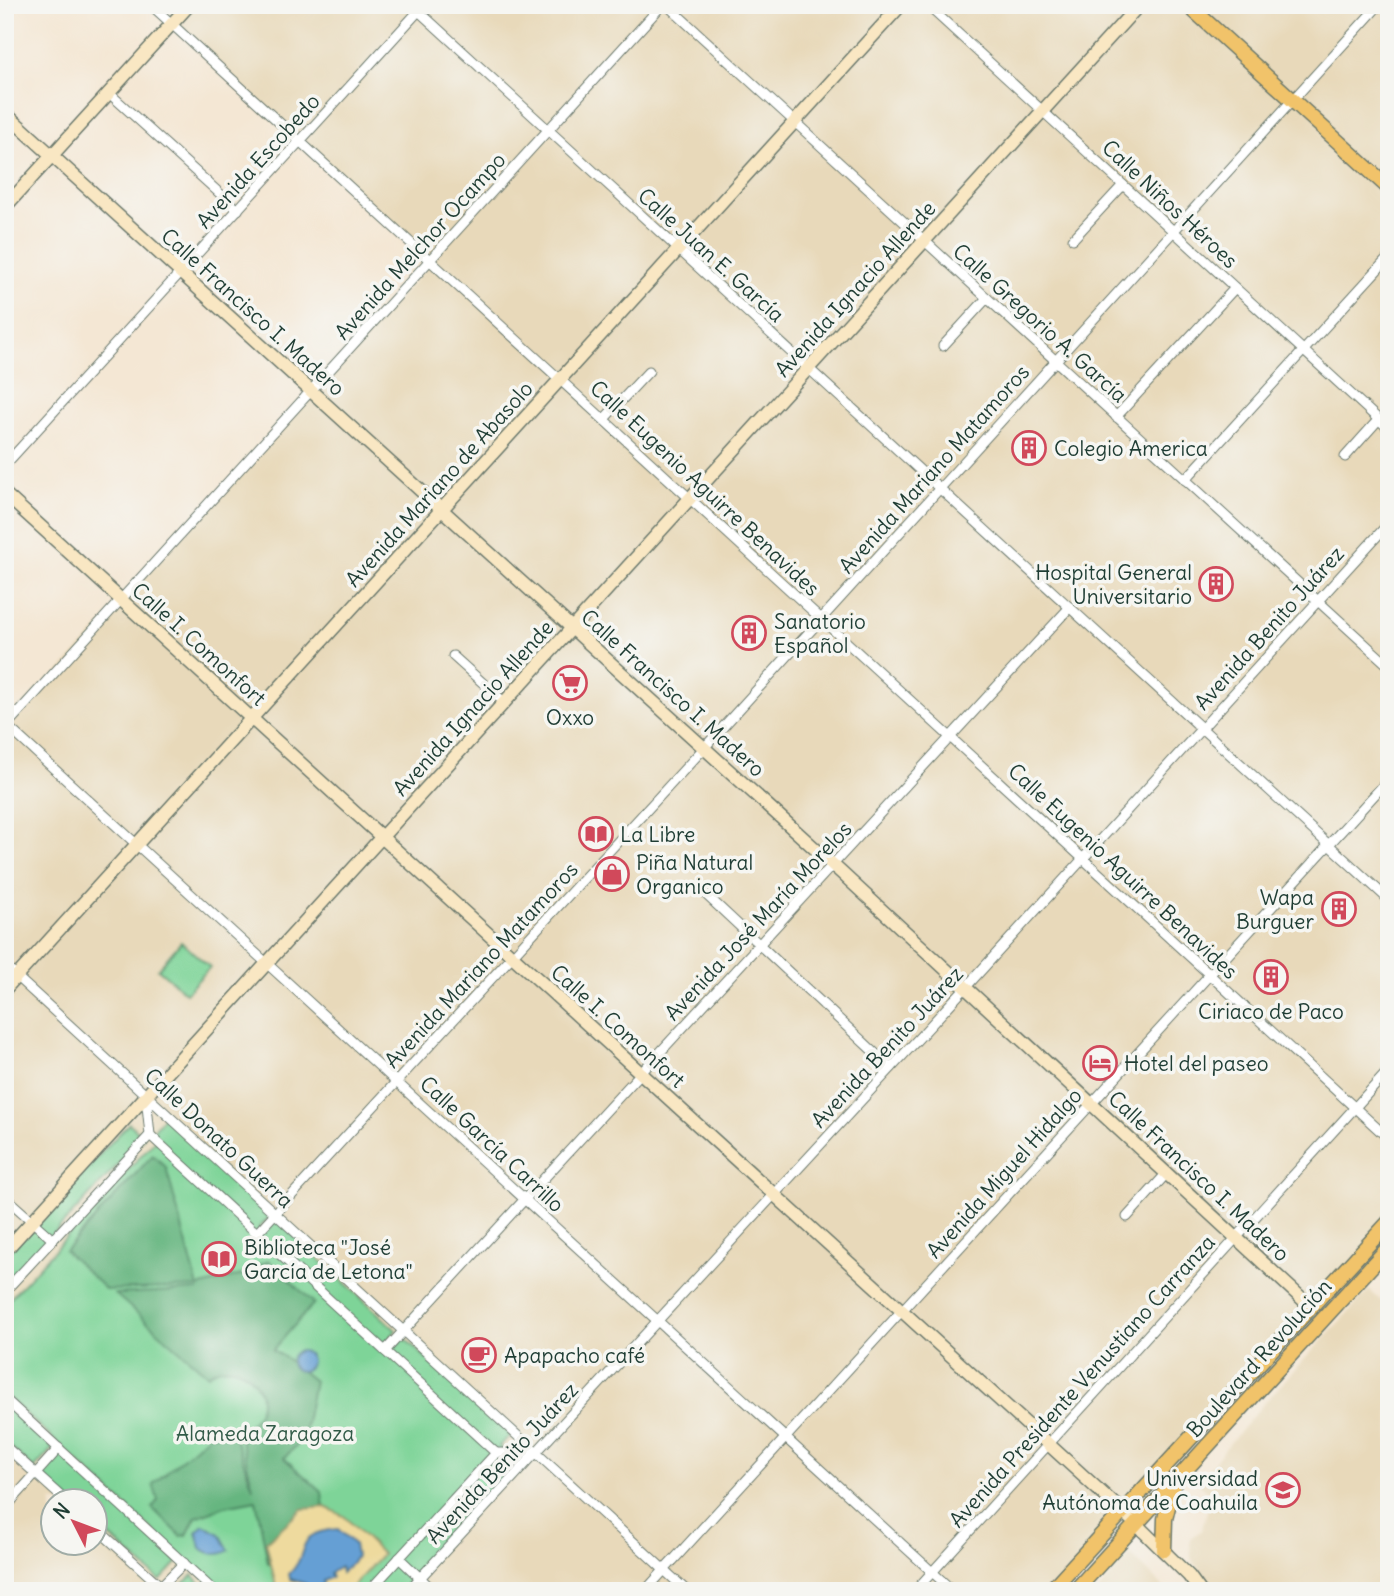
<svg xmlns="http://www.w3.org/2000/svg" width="1394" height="1596" font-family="Delius,sans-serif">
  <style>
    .built { fill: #e8d9ba; fill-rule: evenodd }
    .green { fill: #7ed498; stroke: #4e8866; stroke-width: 2 }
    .forest { fill: #66b680; stroke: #427a5a; stroke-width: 2 }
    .sand { fill: #eeda9e; stroke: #868c69; stroke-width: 2 }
    .water { fill: #659fd4; stroke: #426e84; stroke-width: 2 }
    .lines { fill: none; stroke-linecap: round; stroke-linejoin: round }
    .street-casing { stroke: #6a786c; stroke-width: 11 }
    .secondary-casing { stroke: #6a786c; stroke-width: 15 }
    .primary-casing { stroke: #6a786c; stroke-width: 17 }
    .street { stroke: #fff; stroke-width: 9 }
    .secondary { stroke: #f9e7c3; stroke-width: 12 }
    .primary { stroke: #f1c36a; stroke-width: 14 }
    .labels { text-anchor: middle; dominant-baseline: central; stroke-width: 7; stroke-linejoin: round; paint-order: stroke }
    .street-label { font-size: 21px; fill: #1f3d34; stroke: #f6f6f2 }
    .poi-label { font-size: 21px; fill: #1f3d34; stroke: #f6f6f2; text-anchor: start }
    .park-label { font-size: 21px; fill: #325b48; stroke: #f6f6f2 }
  </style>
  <rect width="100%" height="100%" fill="#f6f6f2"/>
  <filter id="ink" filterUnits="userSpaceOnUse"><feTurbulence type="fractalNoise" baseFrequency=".0143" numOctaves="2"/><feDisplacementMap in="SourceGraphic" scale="14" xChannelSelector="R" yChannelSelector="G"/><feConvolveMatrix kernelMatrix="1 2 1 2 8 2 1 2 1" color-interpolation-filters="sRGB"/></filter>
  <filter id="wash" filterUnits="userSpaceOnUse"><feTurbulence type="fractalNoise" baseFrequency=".00686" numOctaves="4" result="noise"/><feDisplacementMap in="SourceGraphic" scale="28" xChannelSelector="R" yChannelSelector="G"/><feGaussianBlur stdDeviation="1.57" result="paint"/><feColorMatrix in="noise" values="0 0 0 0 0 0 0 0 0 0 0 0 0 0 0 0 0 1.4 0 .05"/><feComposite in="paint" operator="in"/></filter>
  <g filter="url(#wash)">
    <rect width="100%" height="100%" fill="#f4e7d4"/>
    <g class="built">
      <path d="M193 5H1389V1226L1055 1591H5V731L433 261 175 25ZM52 1502H94V1544H52Z"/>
      <path d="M1369 1290 1389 1308V1591H1215L1191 1558 1190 1538 1201 1531 1208 1509 1215 1499 1197 1482 1264 1403Z"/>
      <path d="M1130 1554 1167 1591H1098Z"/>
    </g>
    <g class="green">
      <path d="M181 942 210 967 186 993 158 969Z"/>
      <path d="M164 1116 272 1214 259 1228 264 1233 276 1219 396 1330 386 1343 393 1349 403 1337 511 1435 499 1446 503 1450 494 1460 507 1475 401 1591H219L5 1395V1304L157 1138 152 1133Z"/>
      <path d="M129 1123 144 1137 5 1286V1256Z"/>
      <path d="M5 1403 53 1448 34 1469 5 1442Z"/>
      <path d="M60 1454 178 1562 160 1581 95 1523 94 1502 70 1501 41 1475Z"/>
      <path d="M192 1575 209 1591H176Z"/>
    </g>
    <path class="forest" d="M153 1155 166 1167 198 1287 249 1273 254 1267 269 1261 314 1303 273 1350 287 1359 314 1381 303 1439 284 1458 322 1492 326 1522 295 1560 268 1563 256 1500 225 1506 196 1517 187 1535 181 1536 152 1508 158 1500 153 1484 210 1434 234 1435 253 1488 239 1432C292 1400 236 1348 208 1375L115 1294 198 1290V1287L106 1290 65 1251Z"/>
    <path class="sand" d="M325 1507 344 1516 382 1554 349 1591H277L266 1542 302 1509Z"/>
    <g class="water">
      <circle cx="301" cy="1361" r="10"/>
      <path d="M203 1525 220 1534 229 1550C221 1556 209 1555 201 1548L197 1532Z"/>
      <path d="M338 1529 354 1544 356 1556 352 1563 341 1573 340 1567 330 1573 332 1577 323 1581 322 1591H304L306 1584 290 1579 289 1574C312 1552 291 1533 338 1529Z"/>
    </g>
  </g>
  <g filter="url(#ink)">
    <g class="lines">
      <g class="street-casing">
        <g id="street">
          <path d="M151 5 1389 1139"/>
          <path d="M412 5 1389 900"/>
          <path d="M667 5 1389 666"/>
          <path d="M927 5 1389 429"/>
          <path d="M109 93 238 210"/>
          <path d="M1073 239 1123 185"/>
          <path d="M943 346 987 298"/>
          <path d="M1116 417 1235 288"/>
          <path d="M604 419 649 371"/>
          <path d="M1345 457 1379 419"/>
          <path d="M5 465 424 5"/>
          <path d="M1185 480 1389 257"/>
          <path d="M453 656 504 702"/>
          <path d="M5 724 953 1591"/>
          <path d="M5 727 662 5"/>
          <path d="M700 889 891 1068"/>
          <path d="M5 966 687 1591"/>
          <path d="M146 1096 150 1135"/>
          <path d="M5 1197 53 1240"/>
          <path d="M1127 1217 1167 1173"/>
          <path d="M257 1233 704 748 1379 5"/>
          <path d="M5 1291 150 1135 496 1453 369 1591"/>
          <path d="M385 1351 1070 607"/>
          <path d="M5 1399 214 1591"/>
          <path d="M5 1446 67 1502"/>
          <path d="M496 1453H535"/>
          <path d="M5 1508 59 1448"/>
          <path d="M94 1526 166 1591"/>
          <path d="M399 1558 434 1591"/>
          <path d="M156 1591 184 1563"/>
          <path d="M408 1591 966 987 1389 523"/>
          <path d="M645 1591 1389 779"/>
          <path d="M915 1591 1389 1070"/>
        </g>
      </g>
      <g class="secondary-casing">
        <g id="secondary">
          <path d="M5 113 833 865 1311 1307"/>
          <path d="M5 207 189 5"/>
          <path d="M5 494 1136 1524 1189 1576 1200 1591"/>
          <path d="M5 989 901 5"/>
          <path d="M5 1251 1139 5"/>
        </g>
      </g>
      <g class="primary-casing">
        <g id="primary">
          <path d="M1188 5 1389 188"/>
          <path d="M1164 1550 1165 1519 1173 1486"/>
          <path d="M1050 1591 1389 1222"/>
          <path d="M1075 1591 1389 1247"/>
        </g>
      </g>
      <use href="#street" class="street"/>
      <use href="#secondary" class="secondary"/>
      <use href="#primary" class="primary"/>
    </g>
  </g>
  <defs>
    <g id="building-ring" transform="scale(1.75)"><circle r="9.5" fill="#f6f6f2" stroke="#d1495b" stroke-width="1.5"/><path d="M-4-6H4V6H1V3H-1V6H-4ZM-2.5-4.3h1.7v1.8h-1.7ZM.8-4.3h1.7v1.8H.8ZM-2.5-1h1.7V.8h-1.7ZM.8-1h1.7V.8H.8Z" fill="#d1495b"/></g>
    <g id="supermarket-ring" transform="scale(1.75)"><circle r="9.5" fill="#f6f6f2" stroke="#d1495b" stroke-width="1.5"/><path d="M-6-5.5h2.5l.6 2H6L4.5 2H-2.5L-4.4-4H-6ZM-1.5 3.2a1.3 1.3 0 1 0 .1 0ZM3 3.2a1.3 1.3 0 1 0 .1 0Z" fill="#d1495b"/></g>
    <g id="library-ring" transform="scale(1.75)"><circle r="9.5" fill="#f6f6f2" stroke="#d1495b" stroke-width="1.5"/><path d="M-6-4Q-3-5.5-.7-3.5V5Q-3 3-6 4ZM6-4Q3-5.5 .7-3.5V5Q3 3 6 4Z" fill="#d1495b"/></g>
    <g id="shop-ring" transform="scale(1.75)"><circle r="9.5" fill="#f6f6f2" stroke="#d1495b" stroke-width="1.5"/><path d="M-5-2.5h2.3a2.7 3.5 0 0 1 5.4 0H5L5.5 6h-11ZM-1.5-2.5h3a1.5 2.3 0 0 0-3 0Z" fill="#d1495b"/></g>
    <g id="hotel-ring" transform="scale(1.75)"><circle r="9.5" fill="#f6f6f2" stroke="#d1495b" stroke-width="1.5"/><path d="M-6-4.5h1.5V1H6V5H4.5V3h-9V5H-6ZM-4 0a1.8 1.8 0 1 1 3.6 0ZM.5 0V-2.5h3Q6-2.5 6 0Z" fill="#d1495b"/></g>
    <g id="cafe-ring" transform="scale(1.75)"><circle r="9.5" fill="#f6f6f2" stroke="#d1495b" stroke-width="1.5"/><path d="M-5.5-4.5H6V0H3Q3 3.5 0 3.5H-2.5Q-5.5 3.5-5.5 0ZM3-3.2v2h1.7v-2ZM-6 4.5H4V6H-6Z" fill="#d1495b"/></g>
    <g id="university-ring" transform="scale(1.75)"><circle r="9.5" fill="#f6f6f2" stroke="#d1495b" stroke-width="1.5"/><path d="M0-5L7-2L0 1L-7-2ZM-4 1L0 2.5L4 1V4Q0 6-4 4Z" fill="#d1495b"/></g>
  </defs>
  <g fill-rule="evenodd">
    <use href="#building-ring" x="1029" y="448"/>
    <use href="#building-ring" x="1216" y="584"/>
    <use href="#building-ring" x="749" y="633"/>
    <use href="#supermarket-ring" x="570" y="683"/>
    <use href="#library-ring" x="596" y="834"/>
    <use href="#shop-ring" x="612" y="874"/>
    <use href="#building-ring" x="1339" y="909"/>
    <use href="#building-ring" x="1271" y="977"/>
    <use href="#hotel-ring" x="1100" y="1063"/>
    <use href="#library-ring" x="219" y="1259"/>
    <use href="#cafe-ring" x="479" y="1355"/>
    <use href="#university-ring" x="1283" y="1490"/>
  </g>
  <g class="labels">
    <g class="street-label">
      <text transform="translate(258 161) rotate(-48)">Avenida Escobedo</text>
      <text transform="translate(1170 204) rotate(43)">Calle Niños Héroes</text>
      <text transform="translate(420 246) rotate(-48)">Avenida Melchor Ocampo</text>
      <text transform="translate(711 255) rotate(42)">Calle Juan E. García</text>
      <text transform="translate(855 289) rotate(-48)">Avenida Ignacio Allende</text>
      <text transform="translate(253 312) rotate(42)">Calle Francisco I. Madero</text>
      <text transform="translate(1040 323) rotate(42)">Calle Gregorio A. García</text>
      <text transform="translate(934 469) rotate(-48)">Avenida Mariano Matamoros</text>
      <text transform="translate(439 484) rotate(-48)">Avenida Mariano de Abasolo</text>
      <text transform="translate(705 488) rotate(43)">Calle Eugenio Aguirre Benavides</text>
      <text transform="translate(1269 628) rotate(-48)">Avenida Benito Juárez</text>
      <text transform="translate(199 644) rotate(42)">Calle I. Comonfort</text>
      <text transform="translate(673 693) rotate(42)">Calle Francisco I. Madero</text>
      <text transform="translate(473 708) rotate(-48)">Avenida Ignacio Allende</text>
      <text transform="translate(1123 871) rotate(43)">Calle Eugenio Aguirre Benavides</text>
      <text transform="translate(758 921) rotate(-47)">Avenida José María Morelos</text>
      <text transform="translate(481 965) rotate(-47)">Avenida Mariano Matamoros</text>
      <text transform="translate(618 1026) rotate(42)">Calle I. Comonfort</text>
      <text transform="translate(887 1047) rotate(-47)">Avenida Benito Juárez</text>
      <text transform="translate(219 1138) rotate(43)">Calle Donato Guerra</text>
      <text transform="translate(492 1144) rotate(43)">Calle García Carrillo</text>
      <text transform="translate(1004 1173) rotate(-48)">Avenida Miguel Hidalgo</text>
      <text transform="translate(1199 1176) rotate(43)">Calle Francisco I. Madero</text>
      <text transform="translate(1259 1358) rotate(-48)">Boulevard Revolución</text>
      <text transform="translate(1082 1381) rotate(-48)">Avenida Presidente Venustiano Carranza</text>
      <text transform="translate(502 1463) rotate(-47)">Avenida Benito Juárez</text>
    </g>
    <g class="poi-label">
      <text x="1054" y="448">Colegio America</text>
      <text x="1192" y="572" text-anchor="end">Hospital General<tspan x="1192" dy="24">Universitario</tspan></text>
      <text x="774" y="621">Sanatorio<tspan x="774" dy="24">Español</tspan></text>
      <text x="570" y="717" text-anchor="middle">Oxxo</text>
      <text x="620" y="834">La Libre</text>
      <text x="636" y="862">Piña Natural<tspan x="636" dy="24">Organico</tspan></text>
      <text x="1314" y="897" text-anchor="end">Wapa<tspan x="1314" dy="24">Burguer</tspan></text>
      <text x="1271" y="1011" text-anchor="middle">Ciriaco de Paco</text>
      <text x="1124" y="1063">Hotel del paseo</text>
      <text x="244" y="1247">Biblioteca "José<tspan x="244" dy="24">García de Letona"</tspan></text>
      <text x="504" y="1355">Apapacho café</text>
      <text x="1258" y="1478" text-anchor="end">Universidad<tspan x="1258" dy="24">Autónoma de Coahuila</tspan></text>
    </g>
    <g class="park-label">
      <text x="265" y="1433">Alameda Zaragoza</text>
    </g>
  </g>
  <rect width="1394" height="1596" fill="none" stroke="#f6f6f2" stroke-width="28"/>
  <g transform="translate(74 1522) rotate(312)"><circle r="33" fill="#f6f6f2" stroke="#a0aca6" stroke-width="2"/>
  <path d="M0-5L12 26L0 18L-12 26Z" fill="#d1495b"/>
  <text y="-10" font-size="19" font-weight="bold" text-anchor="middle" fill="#1f3d34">N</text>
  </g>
</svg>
